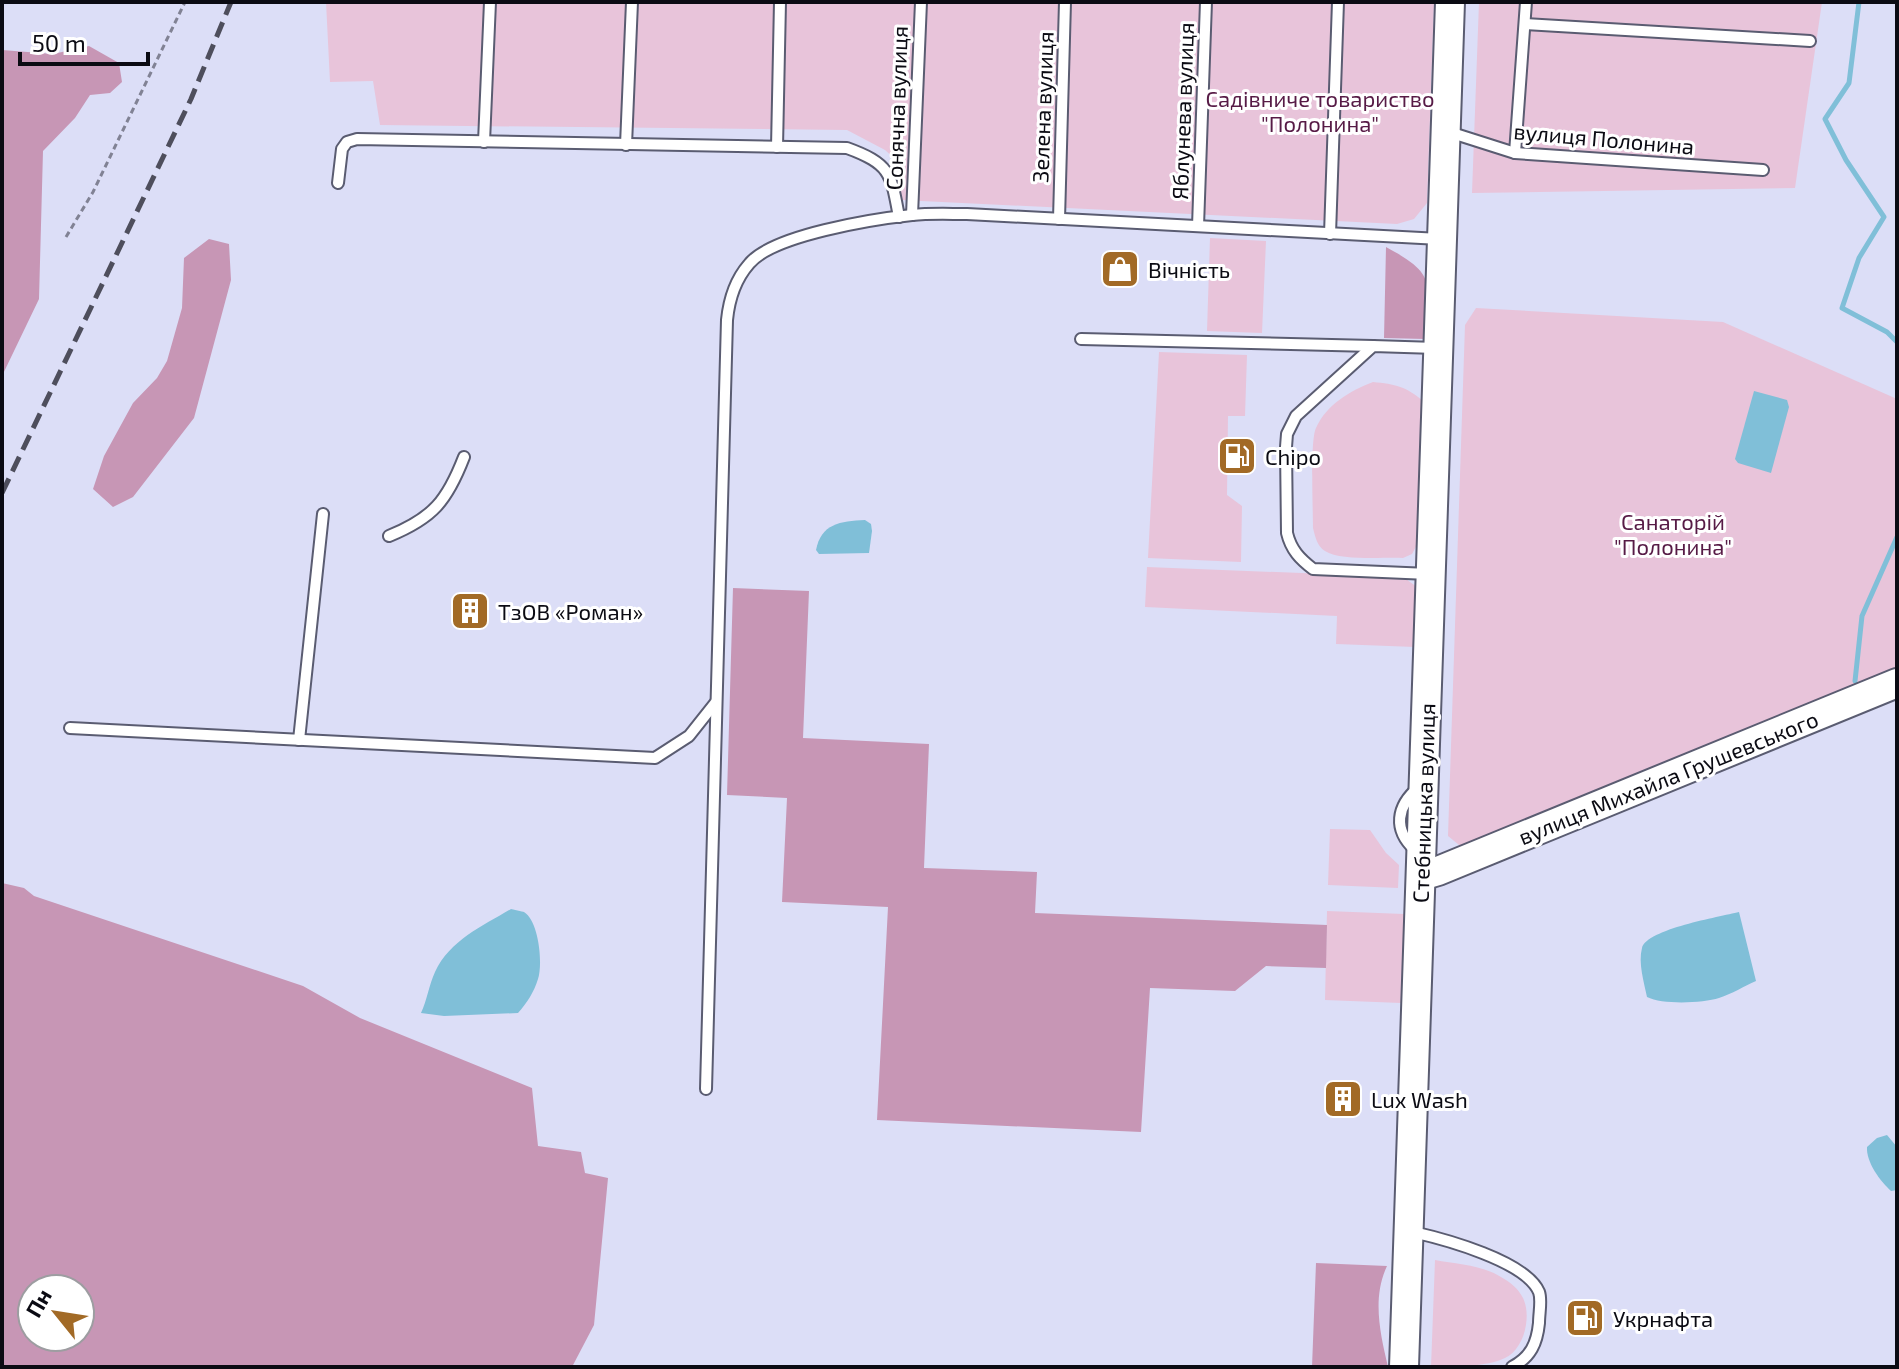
<svg xmlns="http://www.w3.org/2000/svg" width="1899" height="1369" font-family="'Exo 2',sans-serif">
  <style>
    .green { fill: #e8c4da }
    .forest { fill: #c796b5; fill-rule: evenodd }
    .water { fill: #80bfd8 }
    .lines { fill: none; stroke-linecap: round; stroke-linejoin: round }
    .stream { stroke: #80bfd8; stroke-width: 5 }
    .lane-casing { stroke: #5a5c71; stroke-width: 14 }
    .secondary-casing { stroke: #5a5c71; stroke-width: 32 }
    .path { stroke: #818294; stroke-width: 3; stroke-dasharray: 6 4; stroke-linecap: butt }
    .lane { stroke: #fff; stroke-width: 10 }
    .secondary { stroke: #fff; stroke-width: 28 }
    .rail { stroke: #4e4e5c; stroke-width: 5; stroke-dasharray: 16 8; stroke-linecap: butt }
    .labels { text-anchor: middle; dominant-baseline: central; stroke-width: 6; stroke-linejoin: round; paint-order: stroke }
    .park-label { font-size: 22px; fill: #571b46; stroke: #fff }
    .street-label { font-size: 22px; fill: #0b0b13; stroke: #fff }
    .poi-label { font-size: 22px; fill: #0b0b13; stroke: #fff; text-anchor: start }
  </style>
  <rect width="100%" height="100%" fill="#dcdef7"/>
  <g class="green">
    <path d="M326 2H1434L1427 203 1414 219 1397 224 901 200 896 160 885 150 847 130 380 125 373 81 330 82Z"/>
    <path d="M1479 2H1822L1795 188 1472 193Z"/>
    <path d="M1210 238 1266 241 1262 333 1207 331Z"/>
    <path d="M1476 308 1723 322 1897 399V673L1464 849 1448 836 1465 325Z"/>
    <path d="M1159 352 1247 355 1245 416H1228L1227 495 1242 506 1241 562 1148 558Z"/>
    <path d="M1373 382C1395 384 1407 387 1423 401L1418 543 1412 554 1403 558C1384 557 1340 561 1325 551 1317 546 1315 536 1313 528 1313 510 1310 440 1316 428 1327 404 1350 391 1373 382Z"/>
    <path d="M1147 567 1403 577 1417 587 1415 647 1336 644 1337 616 1145 607Z"/>
    <path d="M1330 829 1370 830 1386 853 1399 865 1398 888 1328 885Z"/>
    <path d="M1327 911 1404 914 1401 1003 1325 1000Z"/>
    <path d="M1435 1260C1456 1264 1482 1265 1501 1277 1510 1282 1518 1288 1523 1298 1532 1317 1524 1349 1505 1358 1487 1367 1451 1367 1431 1367Z"/>
  </g>
  <g class="forest">
    <path d="M89 46 119 63 122 82 110 93 90 95 75 118 43 151 39 299 2 376V50L53 54Z"/>
    <path d="M209 239 229 244 231 280 194 418 133 497 113 507 93 489 104 456 133 403 157 378 167 361 182 308 184 258Z"/>
    <path d="M1386 247C1440 276 1427 283 1425 339L1384 338Z"/>
    <path d="M733 588 809 591 803 738 929 744 924 868 1037 872 1035 913 1327 925 1326 968 1266 966 1235 991 1150 988 1141 1132 877 1120 888 907 782 902 787 798 727 795Z"/>
    <path d="M2 883 24 888 34 896 303 986 360 1018 532 1088 538 1146 581 1152 585 1173 608 1178 594 1325 572 1367H2ZM32 1289H80V1337H32Z"/>
    <path d="M1316 1263 1387 1266C1372 1298 1380 1333 1388 1367H1312Z"/>
  </g>
  <g class="water">
    <path d="M1754 391 1787 400 1789 407 1771 473 1738 463 1735 459Z"/>
    <path d="M865 520 871 524 872 531 869 553 819 554 816 550C821 524 840 521 865 520Z"/>
    <path d="M511 909C512 909 523 912 524 912 539 921 543 964 538 979 534 992 527 1003 518 1013L444 1016 421 1013C427 1000 429 985 435 972 450 940 483 926 511 909Z"/>
    <path d="M1739 912 1756 981C1744 986 1732 994 1719 998 1703 1003 1663 1005 1647 997 1644 982 1638 963 1642 948 1647 929 1719 917 1739 912Z"/>
    <path d="M1887 1135 1897 1147V1190L1891 1191C1880 1181 1866 1162 1867 1147L1877 1138Z"/>
  </g>
  <g class="lines">
    <g class="stream">
      <path d="M1859 2 1849 83 1825 119 1846 160 1884 217 1859 258 1842 308 1887 332 1897 342"/>
      <path d="M1855 681 1862 616 1897 537"/>
    </g>
    <g class="lane-casing">
      <g id="lane">
        <path d="M1525 24 1810 41"/>
        <path d="M1449 132 1515 153 1763 170"/>
        <path d="M484 142 490 2"/>
        <path d="M626 145 632 2"/>
        <path d="M777 147 780 2"/>
        <path d="M1515 153 1526 2"/>
        <path d="M338 183 342 149 347 142 357 139 847 148C891 164 891 174 899 217"/>
        <path d="M912 215 921 2"/>
        <path d="M1059 219 1065 2"/>
        <path d="M1198 226 1206 2"/>
        <path d="M1330 234 1338 2"/>
        <path d="M1081 339 1373 346"/>
        <path d="M389 536C433 518 447 501 464 457"/>
        <path d="M1429 574 1313 569C1300 559 1291 550 1287 533L1286 447 1287 434 1296 416 1373 346 1436 348"/>
        <path d="M70 728 655 758 689 736 716 702"/>
        <path d="M299 740 323 514"/>
        <path d="M1415 850C1393 830 1396 806 1419 787"/>
        <path d="M706 1089 727 320C729 300 735 280 749 264 772 235 874 219 912 215 930 213 949 214 967 214L1440 239"/>
        <path d="M1413 1232C1444 1239 1526 1261 1539 1292 1542 1300 1539 1313 1539 1323 1537 1343 1531 1357 1512 1367"/>
      </g>
    </g>
    <g class="secondary-casing">
      <g id="secondary">
        <path d="M1421 876 1438 871 1897 683"/>
        <path d="M1404 1367 1450 2"/>
      </g>
    </g>
    <path class="path" d="M66 237 93 192 185 2"/>
    <use href="#lane" class="lane"/>
    <use href="#secondary" class="secondary"/>
    <path class="rail" d="M2 493 191 99 231 2"/>
  </g>
  <defs>
    <g id="shop-square" transform="scale(2)"><rect x="-9" y="-9" width="18" height="18" rx="4" fill="#a26a26" stroke="#fff"/><path d="M-5-2.5h2.3a2.7 3.5 0 0 1 5.4 0H5L5.5 6h-11ZM-1.5-2.5h3a1.5 2.3 0 0 0-3 0Z" fill="#fff"/></g>
    <g id="fuel-square" transform="scale(2)"><rect x="-9" y="-9" width="18" height="18" rx="4" fill="#a26a26" stroke="#fff"/><path d="M-5.5-6h7V0h2V4h1.3V-2.5L3-4.5l.8-.8L6-3V5H2.5V1h-1V6h-7ZM-4.2-4.7v3.2H.2V-4.7Z" fill="#fff"/></g>
    <g id="building-square" transform="scale(2)"><rect x="-9" y="-9" width="18" height="18" rx="4" fill="#a26a26" stroke="#fff"/><path d="M-4-6H4V6H1V3H-1V6H-4ZM-2.5-4.3h1.7v1.8h-1.7ZM.8-4.3h1.7v1.8H.8ZM-2.5-1h1.7V.8h-1.7ZM.8-1h1.7V.8H.8Z" fill="#fff"/></g>
  </defs>
  <g fill-rule="evenodd">
    <use href="#shop-square" x="1120" y="269"/>
    <use href="#fuel-square" x="1237" y="456"/>
    <use href="#building-square" x="470" y="611"/>
    <use href="#building-square" x="1343" y="1099"/>
    <use href="#fuel-square" x="1585" y="1318"/>
  </g>
  <g class="labels">
    <g class="park-label">
      <text x="1320" y="98">Садівниче товариство<tspan x="1320" dy="25">"Полонина"</tspan></text>
      <text x="1673" y="521">Санаторій<tspan x="1673" dy="25">"Полонина"</tspan></text>
    </g>
    <g class="street-label">
      <text transform="translate(1042 107) rotate(-88)">Зелена вулиця</text>
      <text transform="translate(896 108) rotate(-88)">Сонячна вулиця</text>
      <text transform="translate(1182 111) rotate(-88)">Яблунева вулиця</text>
      <text transform="translate(1604 138) rotate(5)">вулиця Полонина</text>
      <text transform="translate(1668 777) rotate(-22)">вулиця Михайла Грушевського</text>
      <text transform="translate(1423 803) rotate(-88)">Стебницька вулиця</text>
    </g>
    <g class="poi-label">
      <text x="1148" y="269">Вічність</text>
      <text x="1265" y="456">Chipo</text>
      <text x="498" y="611">ТзОВ «Роман»</text>
      <text x="1371" y="1099">Lux Wash</text>
      <text x="1613" y="1318">Укрнафта</text>
    </g>
  </g>
  <rect width="1899" height="1369" fill="none" stroke="#0b0b13" stroke-width="8"/>
  <g transform="translate(56 1313) rotate(300)"><circle r="38" fill="#ffffff" stroke="#9d9da1" stroke-width="2"/>
  <path d="M0-6L14 30L0 20L-14 30Z" fill="#a26a26"/>
  <text y="-12" font-size="22" font-weight="bold" text-anchor="middle" fill="#0b0b13">Пн</text>
  </g>
  <path d="M20 52v12h128v-12" fill="none" stroke="#0b0b13" stroke-width="4"/>
  <text x="32" y="52" font-size="24" fill="#0b0b13" stroke="#ffffff" stroke-width="6" paint-order="stroke">50 m</text>
</svg>
